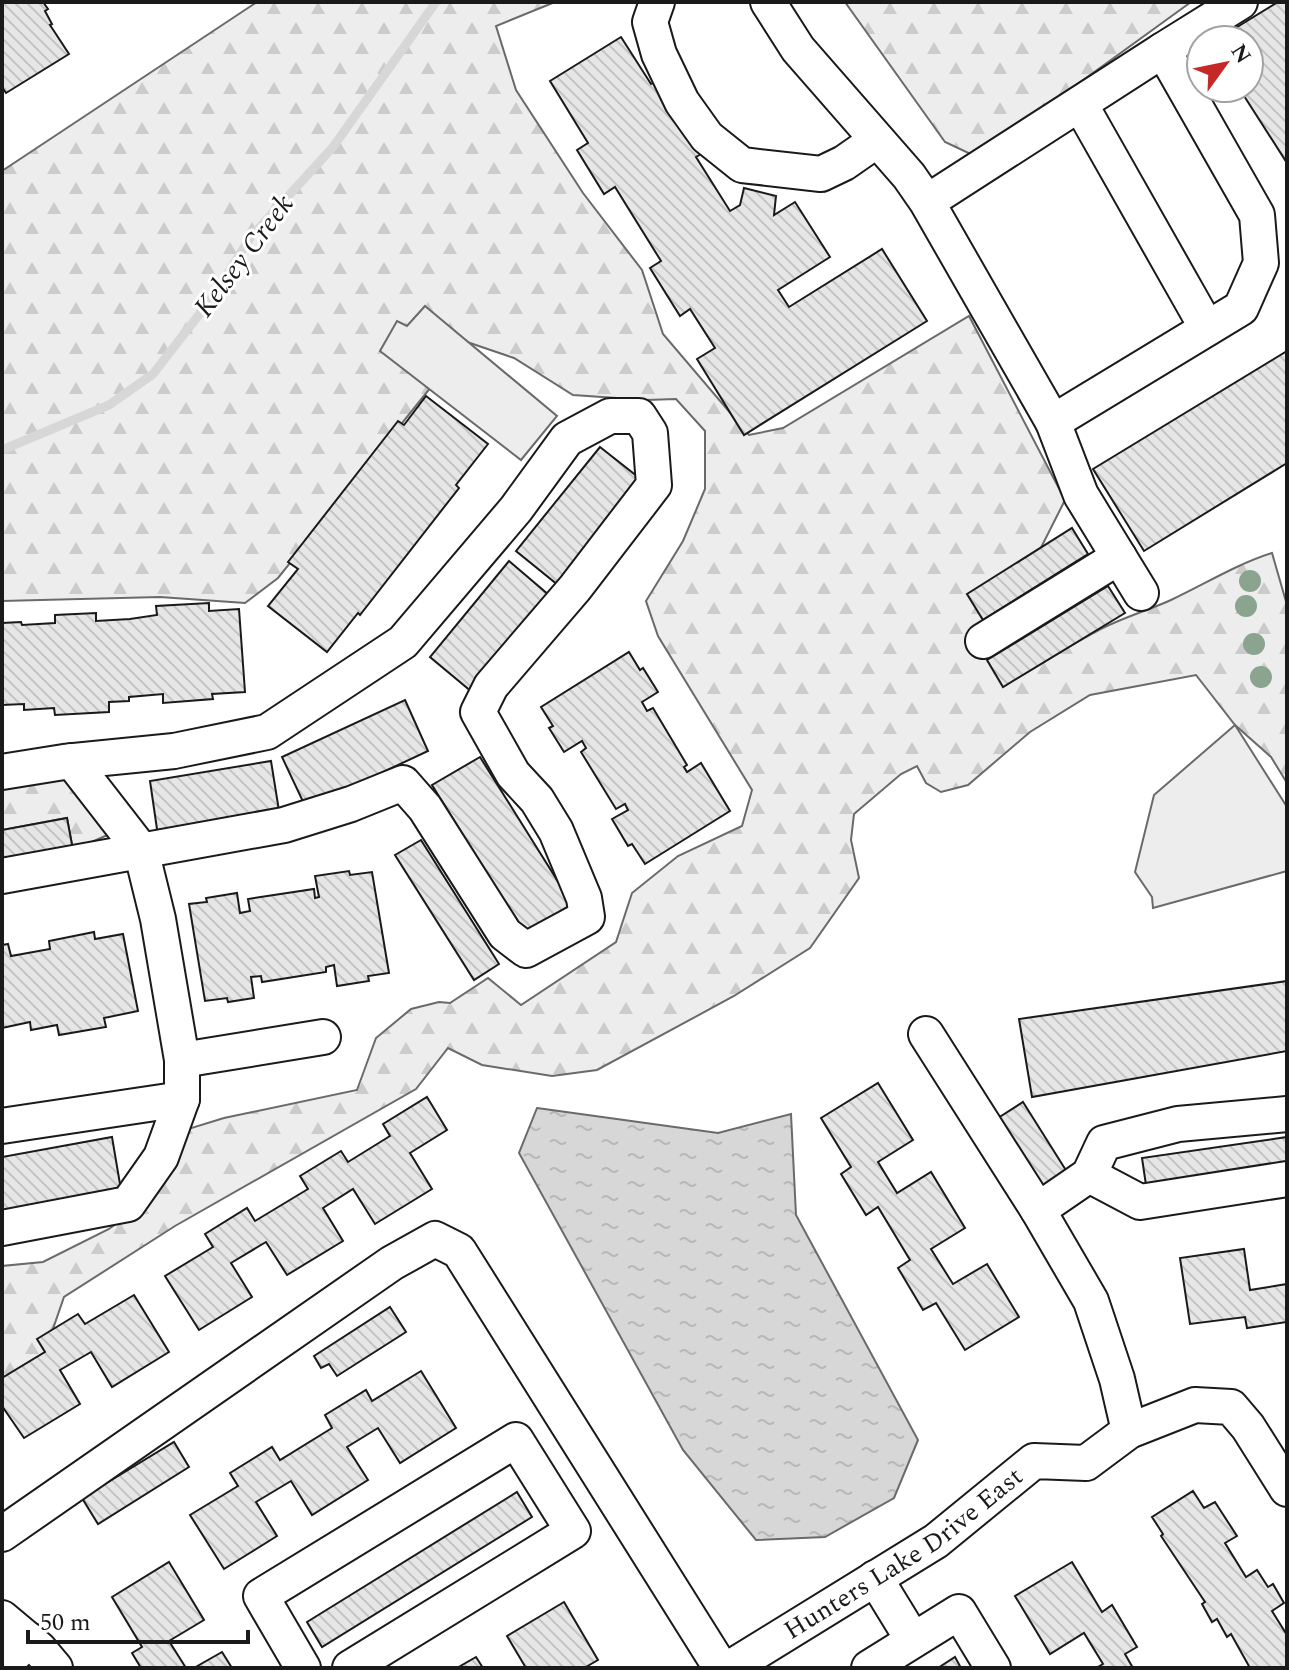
<svg xmlns="http://www.w3.org/2000/svg" width="1289" height="1670" font-family="Spectral,serif">
  <style>
    .forest { fill: url(#forest-firs); stroke: #6a6a6a; stroke-width: 2 }
    .built { fill: #ededed; stroke: #6a6a6a; stroke-width: 2 }
    .water { fill: url(#water-ripples); stroke: #6a6a6a; stroke-width: 2 }
    .lines { fill: none; stroke-linecap: round; stroke-linejoin: round }
    .stream { stroke: #d7d7d7; stroke-width: 9 }
    .building { fill: url(#building-back-hatch); stroke: #1a1a1a; stroke-width: 2 }
    .minor-casing { stroke: #1a1a1a; stroke-width: 38 }
    .minor { stroke: #fff; stroke-width: 34 }
    .tree { fill: #8aa48f }
    .labels { text-anchor: middle; dominant-baseline: central; stroke-width: 6; stroke-linejoin: round; paint-order: stroke }
    .street-label { font-size: 26px; fill: #1a1a1a; stroke: #fff }
    .water-label { font-size: 28px; font-style: italic; fill: #1a1a1a; stroke: #fff }
  </style>
  <defs>
    <pattern id="forest-firs" width="22" height="20" patternUnits="userSpaceOnUse" patternTransform="scale(2)"><rect width="22" height="20" fill="#ededed"/><path d="M5 1l3.5 6h-7zM16 11l3.5 6h-7z" fill="#cbcbcb"/></pattern>
    <pattern id="water-ripples" width="26" height="14" patternUnits="userSpaceOnUse" patternTransform="scale(2)"><rect width="26" height="14" fill="#d7d7d7"/><path d="M2 4q2-2 4 0t4 0M15 11q2-2 4 0t4 0" fill="none" stroke="#b8b8b8"/></pattern>
    <pattern id="building-back-hatch" width="6" height="6" patternUnits="userSpaceOnUse" patternTransform="scale(2)"><rect width="6" height="6" fill="#e6e6e6"/><path d="M-1 5l2 2M0 0l6 6M5-1l2 2" fill="none" stroke="#c5c5c5"/></pattern>
  </defs>
  <rect width="100%" height="100%" fill="#fff"/>
  <g class="forest">
    <path d="M257 2H555L496 26 516 90 583 193 642 270 663 334 749 435 783 428 969 316 1065 500 1006 617 1017 678C1044 663 1070 645 1097 631 1121 618 1147 611 1171 600 1205 584 1237 564 1272 553L1287 605V783L1271 757 1235 725 1196 675 1090 695 1030 732 968 785 941 792 926 783 917 766 901 774 854 814 851 840 859 878 810 948 734 996 597 1070 552 1076 482 1065 448 1048 416 1089 175 1226 64 1297 45 1352 2 1378V1266L43 1262 109 1229 134 1210 188 1129 224 1118 357 1090 376 1038 411 1009 439 1002 450 1003 488 978 521 1005 616 942 632 893 678 856 742 826 752 790 658 636 646 601 683 541 705 489V431L676 399 646 400 573 395 514 358 467 342 278 578 245 603 160 597 2 601V171Z"/>
    <path d="M845 2H1191L977 157 945 142Z"/>
    <path d="M57 775 77 781 110 834 73 850 67 818 2 830V787Z"/>
  </g>
  <g class="built">
    <path d="M425 306 557 416 521 460 380 351 397 321 407 326Z"/>
    <path d="M1235 725 1287 807V871L1153 908 1152 897 1135 872 1154 795Z"/>
  </g>
  <path class="water" d="M537 1108 718 1133 791 1114 796 1215 918 1440 894 1498 825 1537 756 1540 683 1450 519 1153Z"/>
  <g class="lines">
    <path class="stream" d="M2 450 109 405 153 374 215 294 250 238 333 147 436 2"/>
  </g>
  <g class="building">
    <path d="M2 2H43L48 9 45 11 52 24 50 25 69 54 6 93 2 87Z"/>
    <path d="M1278 2H1287V163L1239 88H1249V40H1216Z"/>
    <path d="M621 37 651 84 656 81 701 154 696 157 730 211 740 205 744 188 776 196 774 215 795 202 830 257 778 290 789 307 882 249 927 321 744 435 697 359 715 348 690 309 680 316 650 268 661 261 615 187 604 194 577 150 588 143 550 81Z"/>
    <path d="M1287 351V463L1144 551 1093 469Z"/>
    <path d="M426 396 488 444 456 485 459 488 360 615 358 613 327 652 268 606 298 569 288 562 398 421 404 425Z"/>
    <path d="M600 447 643 481 558 585 516 551Z"/>
    <path d="M1072 528 1088 554 983 620 967 594Z"/>
    <path d="M509 561 550 596 472 692 430 657Z"/>
    <path d="M1108 586 1125 613 1003 687 987 660Z"/>
    <path d="M209 603V611L239 609 245 692 212 694 213 699 163 703V694L129 697V701L109 702V712L55 715 54 708 24 710V704L2 705V623L21 622 22 625 55 623V615L96 613V621L130 619 157 615 156 606Z"/>
    <path d="M629 652 640 670 643 668 658 692 642 702 647 711 653 708 687 765 684 767 687 772 701 763 730 811 645 864 632 844 628 846 612 819 628 810 625 804 616 809 581 752 586 748 582 741 564 752 549 728 553 726 541 707Z"/>
    <path d="M405 700 428 751 306 808 282 757Z"/>
    <path d="M480 757 572 904 524 934 432 785Z"/>
    <path d="M271 761 280 817 158 836 150 781Z"/>
    <path d="M67 818 73 850 2 863V830Z"/>
    <path d="M421 840 499 964 474 980 395 855Z"/>
    <path d="M349 871 350 875 372 872 389 973 368 976 369 981 337 986 334 965 326 967V972L262 982 261 976 251 977 254 998 228 1002 227 998 205 1001 189 904 207 902 206 898 237 893 240 913 250 911 248 899 314 889 315 898 319 897 315 876Z"/>
    <path d="M94 932 95 939 123 934 138 1011 104 1018 106 1027 59 1035 57 1025 31 1030 30 1022 2 1028V945L8 944 11 956 50 949 49 941Z"/>
    <path d="M1287 981V1051L1032 1097 1019 1019Z"/>
    <path d="M878 1083 913 1140 878 1162 897 1193 931 1172 965 1228 931 1249 953 1284 987 1264 1019 1317 965 1350 936 1303 923 1310 898 1268 910 1260 878 1207 866 1215 841 1174 851 1167 821 1118Z"/>
    <path d="M427 1097 447 1130 410 1153 432 1189 375 1224 353 1189 323 1208 343 1241 287 1275 266 1242 231 1263 252 1297 199 1330 165 1276 213 1247 205 1234 247 1208 255 1221 308 1189 300 1176 341 1151 348 1162 390 1136 383 1124Z"/>
    <path d="M1023 1102 1067 1172 1042 1188 998 1118Z"/>
    <path d="M112 1137 121 1190 2 1211V1157Z"/>
    <path d="M1287 1137V1165L1146 1185 1142 1158Z"/>
    <path d="M1244 1249 1250 1290 1287 1284V1322L1247 1328 1245 1317 1190 1324 1180 1258Z"/>
    <path d="M134 1295 169 1352 112 1387 91 1352 60 1370 80 1404 24 1438 2 1406V1378L45 1352 37 1339 78 1314 85 1324Z"/>
    <path d="M390 1307 406 1332 337 1376 329 1364 321 1368 314 1356Z"/>
    <path d="M421 1371 456 1428 400 1463 378 1428 347 1447 368 1480 312 1515 291 1481 256 1502 277 1536 224 1569 190 1515 238 1486 230 1473 272 1447 280 1460 332 1428 325 1415 366 1390 372 1401Z"/>
    <path d="M174 1442 189 1467 98 1524 82 1498Z"/>
    <path d="M1193 1491 1204 1508 1215 1502 1237 1536 1225 1543 1246 1577 1257 1570 1268 1587 1273 1584 1284 1603 1272 1611 1287 1635V1668H1250L1231 1634 1227 1637 1217 1619 1212 1622 1202 1604 1205 1602 1161 1536 1163 1534 1152 1517Z"/>
    <path d="M517 1492 532 1517 322 1647 307 1622Z"/>
    <path d="M169 1562 204 1620 169 1641 186 1668H141L132 1653 142 1647 112 1597Z"/>
    <path d="M1072 1562 1102 1612 1112 1605 1137 1647 1125 1654 1133 1668H1096L1103 1664 1084 1633 1050 1654 1015 1596Z"/>
    <path d="M564 1602 598 1660 584 1668H526L507 1636Z"/>
    <path d="M222 1652 232 1668H194Z"/>
    <path d="M476 1657 483 1668H457Z"/>
    <path d="M955 1657 961 1668H938Z"/>
  </g>
  <g class="lines">
    <g class="minor-casing">
      <g id="minor">
        <path d="M657 2 650 22 659 54 682 102 707 137 742 165 821 174 844 163 877 140"/>
        <path d="M768 2 798 49 909 176 927 202 1053 422 1241 308 1261 263 1257 215 1163 50 927 202"/>
        <path d="M1163 50 1240 2"/>
        <path d="M1080 104 1207 328"/>
        <path d="M1053 422 1081 495 1141 593"/>
        <path d="M983 641 1119 557"/>
        <path d="M2 772 64 762 174 751 267 732 403 642 516 509 567 439 610 416H639L650 433 654 485 575 588 491 686 478 712 513 774 537 800 556 831 584 898 587 917 526 950 505 934 425 808 403 783 351 804 284 825 2 876"/>
        <path d="M926 1034 1038 1210"/>
        <path d="M182 1060 323 1037"/>
        <path d="M2 1126 182 1099V1060L158 919 141 850 72 761"/>
        <path d="M1089 1175 1140 1202 1287 1179"/>
        <path d="M2 1228 128 1204 161 1157 182 1099"/>
        <path d="M1129 1431 1117 1379 1091 1301 1038 1210 1089 1175 1104 1143 1178 1124 1287 1114"/>
        <path d="M2 1534 392 1263 435 1239 459 1251 721 1668"/>
        <path d="M875 1578 913 1640"/>
        <path d="M2 1618 39 1649 55 1668"/>
        <path d="M2 1666 29 1640"/>
        <path d="M303 1668 261 1596 516 1440 573 1531 350 1668"/>
        <path id="s1" d="M730 1668 936 1541 1034 1461 1086 1463 1129 1431 1195 1405 1231 1407 1248 1427 1287 1489"/>
        <path d="M869 1668 959 1612 993 1668"/>
      </g>
    </g>
    <use href="#minor" class="minor"/>
  </g>
  <g class="tree">
    <circle cx="1250" cy="581" r="11"/>
    <circle cx="1246" cy="606" r="11"/>
    <circle cx="1254" cy="644" r="11"/>
    <circle cx="1261" cy="677" r="11"/>
  </g>
  <g class="labels">
    <g class="street-label">
      <text stroke="none"><textPath href="#s1" startOffset="208">Hunters Lake Drive East</textPath></text>
    </g>
    <g class="water-label">
      <text transform="translate(244 256) rotate(-53)">Kelsey Creek</text>
    </g>
  </g>
  <rect width="1289" height="1670" fill="none" stroke="#1a1a1a" stroke-width="8"/>
  <g transform="translate(1225 64) rotate(57)"><circle r="38" fill="#ffffff" stroke="#a3a3a3" stroke-width="2"/>
  <path d="M0-6L14 30L0 20L-14 30Z" fill="#c62828"/>
  <text y="-12" font-size="22" font-weight="bold" text-anchor="middle" fill="#1a1a1a">N</text>
  </g>
  <path d="M28 1630v12h220v-12" fill="none" stroke="#1a1a1a" stroke-width="4"/>
  <text x="40" y="1630" font-size="24" fill="#1a1a1a" stroke="#ffffff" stroke-width="6" paint-order="stroke">50 m</text>
</svg>
